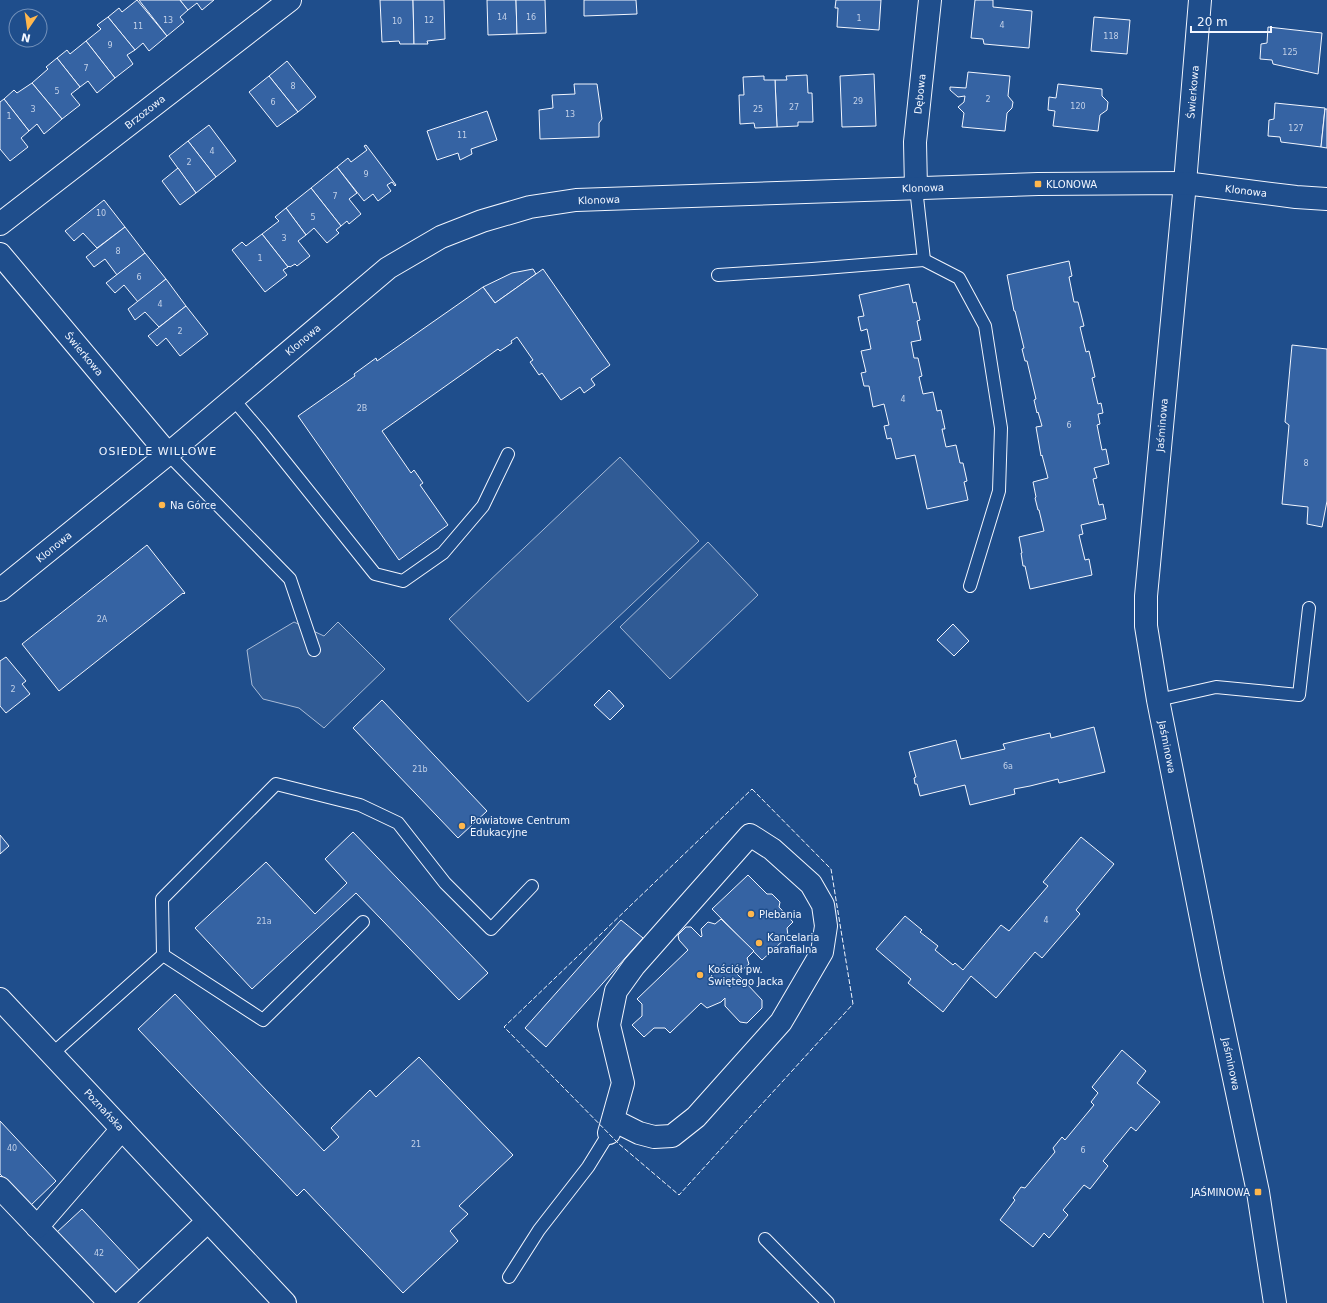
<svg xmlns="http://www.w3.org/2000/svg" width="1327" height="1303" font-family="'DejaVu Sans',sans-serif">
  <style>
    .built { fill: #305b95; stroke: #a8bbd7 }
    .building { fill: #3563a3; stroke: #f2f6ff }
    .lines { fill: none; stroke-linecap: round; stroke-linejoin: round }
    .lane-casing { stroke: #f2f6ff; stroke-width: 14 }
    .street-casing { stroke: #f2f6ff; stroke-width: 24 }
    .secondary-casing { stroke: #f2f6ff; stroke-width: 24 }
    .lane { stroke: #1f4e8c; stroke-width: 12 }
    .street { stroke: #1f4e8c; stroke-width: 22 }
    .secondary { stroke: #1f4e8c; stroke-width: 22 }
    .fence { stroke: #f2f6ff; stroke-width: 1; stroke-dasharray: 5 2; stroke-linecap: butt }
    .poi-dot { fill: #ffb74d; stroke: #1f4e8c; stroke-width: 1.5 }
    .labels { text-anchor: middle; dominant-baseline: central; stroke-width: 3; stroke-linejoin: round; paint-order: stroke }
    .number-label { font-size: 8px; fill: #c3d1e8 }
    .street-label { font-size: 10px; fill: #f2f6ff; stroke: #1f4e8c }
    .poi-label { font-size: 10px; fill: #f2f6ff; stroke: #1f4e8c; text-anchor: start }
    .neighbourhood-label { font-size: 11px; letter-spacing: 1px; fill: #f2f6ff; stroke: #1f4e8c }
  </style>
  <rect width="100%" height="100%" fill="#1f4e8c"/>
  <g class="built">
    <path d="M620 457 699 541 528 702 449 619Z"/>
    <path d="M708 542 758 595 670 679 620 627Z"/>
    <path d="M294 622 324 636 338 622 385 669 324 728 299 708 263 699 252 685 247 650Z"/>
  </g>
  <g class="building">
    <path d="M137 0 167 36 149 51 143 43 135 50 108 17 119 8 122 12Z"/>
    <path d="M139 0H180L188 10 180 17 184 22 167 36Z"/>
    <path d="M180 0H214L202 10 197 3 188 10Z"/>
    <path d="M380 0H413L414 44H400L399 41 382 42Z"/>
    <path d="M413 0H444L445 39 427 41 428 44H414Z"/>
    <path d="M487 0H516L517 34 488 35Z"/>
    <path d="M516 0H545L546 33 517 34Z"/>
    <path d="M584 0H636L637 14 584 16Z"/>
    <path d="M836 0H881L879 30 837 27 838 8H835Z"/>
    <path d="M975 0H993V7L1032 11 1029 48 984 44 983 39 971 38Z"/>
    <path d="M108 17 135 50 127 55 133 64 115 78 86 41 101 29 97 25Z"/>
    <path d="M1094 17 1130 20 1127 54 1091 51Z"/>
    <path d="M1268 27 1322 33 1318 74 1273 64 1272 60 1260 59 1261 44 1267 43Z"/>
    <path d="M86 41 115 78 97 93 88 81 80 87 57 58 67 50 70 54Z"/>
    <path d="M57 58 80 87 71 94 80 105 62 119 32 83 48 69 46 67Z"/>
    <path d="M287 61 316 97 298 112 269 76Z"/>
    <path d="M968 72 1010 76 1008 96 1013 102 1012 108 1007 113 1005 131 962 127 964 113 958 107 964 102 965 96 958 97 950 90V87L966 88Z"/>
    <path d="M874 74 876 126 842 127 840 76Z"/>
    <path d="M807 75 808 93H812L813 122H798V126L777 127 775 80H787L786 76Z"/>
    <path d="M269 76 298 112 277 127 249 92Z"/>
    <path d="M764 76V80H775L777 127 755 128 754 123 740 124 739 95H744L743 77Z"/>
    <path d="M32 83 62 119 44 134 37 124 29 131 4 99 14 90 17 93Z"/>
    <path d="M574 84H597L602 119 599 123V137L540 139 539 110 553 108 552 95 575 94Z"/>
    <path d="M1058 84 1102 89V96L1108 102 1107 110 1100 115 1098 131 1053 126 1055 111 1048 110 1049 97 1056 98Z"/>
    <path d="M4 99 29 131 21 138 28 147 10 161 0 149V102Z"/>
    <path d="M1275 103 1325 108 1321 147 1281 142 1280 137 1268 136 1269 120 1274 119Z"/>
    <path d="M1325 109H1327V148L1321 147Z"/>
    <path d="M487 111 497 140 471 149 472 154 460 160 458 153 437 160 427 131Z"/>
    <path d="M209 125 236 161 216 177 188 141Z"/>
    <path d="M188 141 216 177 196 193 169 156Z"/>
    <path d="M366 145 396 185 395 186 392 182 387 185 391 191 378 201 373 194 364 201 337 167 348 158 351 162 367 150 364 146Z"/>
    <path d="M337 167 357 193 349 199 361 214 349 224 347 221 341 226 311 188Z"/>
    <path d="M178 168 196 193 180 205 162 181Z"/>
    <path d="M311 188 341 226 336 230 339 233 327 243 314 228 306 235 286 208Z"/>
    <path d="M104 200 125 227 97 248 83 233 74 241 65 231Z"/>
    <path d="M286 208 306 235 298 241 310 256 297 266 295 264 290 267 289 266 288 267 262 234 279 221 275 217Z"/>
    <path d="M125 227 145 253 117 275 105 259 94 267 86 257Z"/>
    <path d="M262 234 288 267 283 270 287 275 265 292 232 250 242 242 246 246Z"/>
    <path d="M145 253 166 279 138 302 124 285 115 293 106 283Z"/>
    <path d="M1069 261 1072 276 1069 277 1074 302H1078L1084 326 1080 327 1086 352 1089 351 1095 377 1092 378 1098 404 1101 403 1103 413 1098 414 1100 424 1097 425 1102 450 1106 449 1109 464 1094 468 1097 478 1093 479 1099 505 1103 504 1106 519 1081 525 1083 534 1079 535 1085 560 1089 559 1092 575 1030 589 1025 566H1023L1021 553H1022L1019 537 1044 531 1039 510H1038L1035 498 1036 497 1033 482 1048 478 1042 455 1041 456 1036 427 1042 426 1038 412 1037 413 1034 400 1036 399 1027 361H1025L1022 349 1024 348 1015 311H1014L1007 275Z"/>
    <path d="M533 269 536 274 495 303 483 287 512 273Z"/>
    <path d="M543 269 610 365 591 379 595 385 584 393 580 387 561 400 542 373 539 375 530 362 533 360 517 337 511 341 512 343 500 351 498 349 382 431 411 473 414 470 423 483 420 485 448 525 399 560 298 416 355 376 354 374 376 358 377 361 483 287 495 303Z"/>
    <path d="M166 279 186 306 159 327 145 312 135 320 128 309Z"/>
    <path d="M909 284 913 303 916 302 920 320 917 321 921 340 911 342 914 358H918L922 376 919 377 923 394 933 392 937 411 941 410 945 429H942L946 447 956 445 960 463H963L967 481 964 482 968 500 927 509 915 455 896 459 891 438 887 439 884 426 889 425 884 404 873 407 869 386H864L861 373 866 372 861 351 871 349 867 329 861 331 858 317 864 316 859 295Z"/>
    <path d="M186 306 208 334 180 356 166 338 157 346 148 336Z"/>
    <path d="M1292 345 1327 349V501L1322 527 1307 524 1308 507 1282 504 1289 425 1285 422Z"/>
    <path d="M147 545 185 593 184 594 183 593 59 691 22 644Z"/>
    <path d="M953 624 969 641 954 656 937 640Z"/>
    <path d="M6 657 26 681 22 684 30 694 6 713 0 706V661Z"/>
    <path d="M609 690 624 706 610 720 594 705Z"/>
    <path d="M382 700 487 811 458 838 353 728Z"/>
    <path d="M1094 727 1105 772 1059 783 1058 779 1030 786 1014 789 1015 794 970 805 965 785 920 796 917 784H915L914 778 916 777 909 752 956 740 961 759 1005 749 1003 744 1050 733 1051 738Z"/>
    <path d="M353 832 488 973 459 1000 356 893 252 989 195 928 266 862 315 914 347 883 325 859Z"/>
    <path d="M0 835 9 846 0 854Z"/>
    <path d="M1081 837 1114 864 1076 910 1080 914 1042 958 1035 952 996 998 971 976 943 1012 908 983 911 979 876 949 905 916 922 930 920 932 938 946 935 950 953 965 955 963 963 970 1001 925 1009 931 1048 886 1043 882Z"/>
    <path d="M748 875 767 894H772L780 902 779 907 793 922 787 928 788 936 762 960 712 909Z"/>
    <path d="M721 919 754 951 747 958 749 964 742 970 736 969 734 971 743 980 739 984H747L762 1000V1008L747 1023 740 1022 725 1006V998L721 1002 707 1008 701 1003 670 1033 665 1028H654L644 1037 632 1025 642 1016V1004L637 999 688 950 679 940 678 935 686 927H691L701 937 702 936 701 929 708 922 715 924Z"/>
    <path d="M621 920 643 938 546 1047 525 1028Z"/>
    <path d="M175 994 324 1151 339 1137 331 1128 370 1090 376 1097 419 1057 513 1155 459 1206 468 1214 450 1231 458 1241 403 1293 304 1189 297 1196 138 1029Z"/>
    <path d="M1122 1050 1146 1071 1137 1083 1160 1102 1136 1131 1131 1127 1103 1161 1108 1166 1090 1189 1084 1185 1063 1210 1068 1215 1049 1238 1044 1233 1033 1247 1000 1220 1015 1200 1013 1198 1021 1187 1025 1188 1055 1152 1053 1148 1062 1137 1065 1140 1094 1105 1091 1102 1098 1093 1092 1087Z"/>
    <path d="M0 1121 56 1181 30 1206 0 1174Z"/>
    <path d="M82 1209 142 1273 116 1298 56 1233Z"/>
  </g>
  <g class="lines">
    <g class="lane-casing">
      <g id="lane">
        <path d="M924 260 959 278 985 326 1001 428 999 491 970 586"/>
        <path d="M718 275 812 269 924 260 916 188"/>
        <path d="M233 399 262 433 375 574 403 581 443 553 483 506 508 454"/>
        <path d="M168 454 290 579 314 650"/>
        <path d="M1158 700 1216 687 1299 695 1309 608"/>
        <path d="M363 922 263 1020 163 955 162 899 276 784 360 805 398 823 445 883 491 929 532 886"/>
        <path d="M52 1054 163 955"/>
        <path d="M765 1239 828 1303"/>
        <path d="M509 1277 539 1230 588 1167 609 1133"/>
      </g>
    </g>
    <g class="street-casing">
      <g id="street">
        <path d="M1200 0 1185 183 1146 596V626L1158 700 1212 974 1258 1192 1275 1303"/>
        <path d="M916 188 915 142 930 0"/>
        <path d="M0 224 290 0"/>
        <path d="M0 254 168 454"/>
        <path d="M0 590 168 454 388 268 441 237 482 221 530 207 576 200 1038 184 1185 183 1296 197 1327 199"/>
        <path d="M609 1133 623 1083 609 1025 616 991 634 966 750 835 772 849 811 884 823 905 826 926 822 952 781 1022 696 1117 672 1136 654 1137 639 1133 613 1120"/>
        <path d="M0 1188 110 1303"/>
        <path d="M37 1227 122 1129"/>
        <path d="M121 1303 208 1221"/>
      </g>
    </g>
    <g class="secondary-casing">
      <path id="secondary" d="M0 999 285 1303"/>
    </g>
    <use href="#lane" class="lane"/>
    <use href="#street" class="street"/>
    <use href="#secondary" class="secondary"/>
    <path class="fence" d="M752 789 831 869 853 1004 679 1195 619 1144 504 1027Z"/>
  </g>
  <g class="poi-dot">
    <rect x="1034" y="180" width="8" height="8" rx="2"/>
    <circle cx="162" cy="505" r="4"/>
    <circle cx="462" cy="826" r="4"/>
    <circle cx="751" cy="914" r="4"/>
    <circle cx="759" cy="943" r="4"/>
    <circle cx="700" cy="975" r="4"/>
    <rect x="1254" y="1188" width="8" height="8" rx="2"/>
  </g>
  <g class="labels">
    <g class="number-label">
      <text x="502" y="17">14</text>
      <text x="531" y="17">16</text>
      <text x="859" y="18">1</text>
      <text x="168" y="20">13</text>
      <text x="429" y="20">12</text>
      <text x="397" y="21">10</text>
      <text x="1002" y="25">4</text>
      <text x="138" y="26">11</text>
      <text x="1111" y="36">118</text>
      <text x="110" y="45">9</text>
      <text x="1290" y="52">125</text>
      <text x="86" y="68">7</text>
      <text x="293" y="86">8</text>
      <text x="57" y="91">5</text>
      <text x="988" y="99">2</text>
      <text x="858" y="101">29</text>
      <text x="273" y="102">6</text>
      <text x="1078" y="106">120</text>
      <text x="794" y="107">27</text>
      <text x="33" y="109">3</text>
      <text x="758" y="109">25</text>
      <text x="570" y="114">13</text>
      <text x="9" y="116">1</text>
      <text x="1296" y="128">127</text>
      <text x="462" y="135">11</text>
      <text x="212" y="151">4</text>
      <text x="189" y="162">2</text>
      <text x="366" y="174">9</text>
      <text x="335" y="196">7</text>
      <text x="101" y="213">10</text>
      <text x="313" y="217">5</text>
      <text x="284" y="238">3</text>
      <text x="118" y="251">8</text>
      <text x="260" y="258">1</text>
      <text x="139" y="277">6</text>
      <text x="160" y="304">4</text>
      <text x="180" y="331">2</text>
      <text x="903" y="399">4</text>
      <text x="362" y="408">2B</text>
      <text x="1069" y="425">6</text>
      <text x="1306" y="463">8</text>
      <text x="102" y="619">2A</text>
      <text x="13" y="689">2</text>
      <text x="1008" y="766">6a</text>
      <text x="420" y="769">21b</text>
      <text x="1046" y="920">4</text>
      <text x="264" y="921">21a</text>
      <text x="416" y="1144">21</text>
      <text x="12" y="1148">40</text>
      <text x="1083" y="1150">6</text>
      <text x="99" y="1253">42</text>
    </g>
    <g class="street-label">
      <text transform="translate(1193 92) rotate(-85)">Świerkowa</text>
      <text transform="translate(920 94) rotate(-84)">Dębowa</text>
      <text transform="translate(145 112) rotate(-38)">Brzozowa</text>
      <text transform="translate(923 188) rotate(-2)">Klonowa</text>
      <text transform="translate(1246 191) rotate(7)">Klonowa</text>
      <text transform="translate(599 200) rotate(-2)">Klonowa</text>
      <text transform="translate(303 340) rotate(-40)">Klonowa</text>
      <text transform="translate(84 354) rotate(50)">Świerkowa</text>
      <text transform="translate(1162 425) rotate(-85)">Jaśminowa</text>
      <text transform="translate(54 547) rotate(-39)">Klonowa</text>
      <text transform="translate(1167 747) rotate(79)">Jaśminowa</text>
      <text transform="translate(1231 1064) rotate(78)">Jaśminowa</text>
      <text transform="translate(104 1110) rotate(47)">Poznańska</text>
    </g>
    <g class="poi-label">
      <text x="1046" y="184">KLONOWA</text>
      <text x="170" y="505">Na Górce</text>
      <text x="470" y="820">Powiatowe Centrum<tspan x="470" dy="12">Edukacyjne</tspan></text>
      <text x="759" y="914">Plebania</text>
      <text x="767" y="937">Kancelaria<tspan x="767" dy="12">parafialna</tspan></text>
      <text x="708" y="969">Kościół pw.<tspan x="708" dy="12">Świętego Jacka</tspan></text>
      <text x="1250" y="1192" text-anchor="end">JAŚMINOWA</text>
    </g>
    <g class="neighbourhood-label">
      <text x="158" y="451">OSIEDLE WILLOWE</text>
    </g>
  </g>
  <g transform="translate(28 28) rotate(193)"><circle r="19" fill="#1f4e8c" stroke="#7391ba"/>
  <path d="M0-3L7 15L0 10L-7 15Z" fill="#ffb74d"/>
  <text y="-6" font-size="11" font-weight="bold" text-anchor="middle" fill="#f2f6ff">N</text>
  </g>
  <path d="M1191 26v6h80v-6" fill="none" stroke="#f2f6ff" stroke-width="2"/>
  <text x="1197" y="26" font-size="12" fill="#f2f6ff" stroke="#1f4e8c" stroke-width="3" paint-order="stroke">20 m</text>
</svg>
